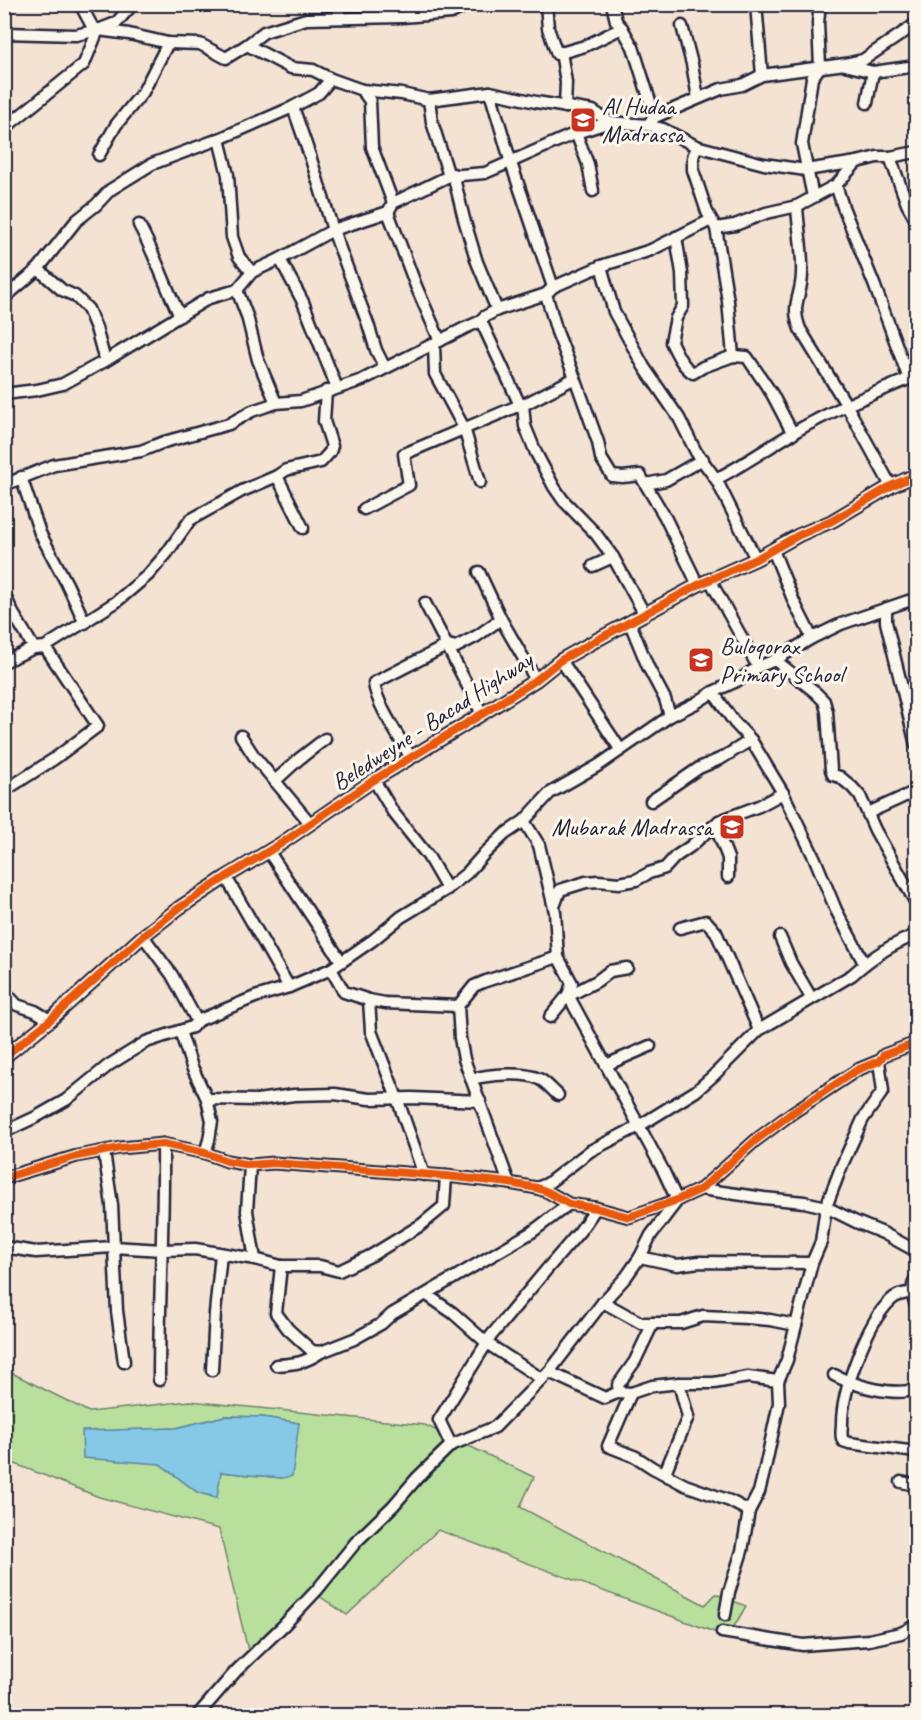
<svg xmlns="http://www.w3.org/2000/svg" width="921" height="1720" font-family="Caveat,sans-serif">
  <style>
    .green { fill: #b8e09c; stroke: #6d816c; stroke-width: 1.5; fill-rule: evenodd }
    .water { fill: #85c9e6; stroke: #5d86a2; stroke-width: 1.5 }
    .lines { fill: none; stroke-linecap: round; stroke-linejoin: round }
    .minor-casing { stroke: #22223b; stroke-width: 15 }
    .tertiary-casing { stroke: #22223b; stroke-width: 16 }
    .minor { stroke: #fbf7ec; stroke-width: 10 }
    .tertiary { stroke: #fbf7ec; stroke-width: 12 }
    .cycleway-casing { stroke: #fbf7ec; stroke-width: 11 }
    .cycleway { stroke: #e8590c; stroke-width: 8 }
    .labels { text-anchor: middle; dominant-baseline: central; stroke-width: 6; stroke-linejoin: round; paint-order: stroke }
    .poi-label { font-size: 24px; fill: #22223b; stroke: #fbf7ec; text-anchor: start }
    .street-label { font-size: 24px; fill: #22223b; stroke: #fbf7ec }
  </style>
  <rect width="100%" height="100%" fill="#f4e3d2"/>
  <filter id="ink" filterUnits="userSpaceOnUse"><feTurbulence type="fractalNoise" baseFrequency=".0167" numOctaves="2"/><feDisplacementMap in="SourceGraphic" scale="12" xChannelSelector="R" yChannelSelector="G"/><feConvolveMatrix kernelMatrix="1 2 1 2 8 2 1 2 1" color-interpolation-filters="sRGB"/></filter>
  <g filter="url(#ink)">
    <path class="green" d="M4 1369 89 1412 190 1401 425 1425 534 1477 520 1507 705 1605 716 1594 746 1606 728 1637 438 1530 347 1615 319 1596 251 1663 219 1529 99 1497 5 1460ZM225 1416 263 1417 299 1423 282 1478 220 1472 216 1498 197 1492 160 1464 82 1432 176 1428Z"/>
    <path class="water" d="M225 1416 263 1417 299 1423 292 1476 282 1478 221 1472 217 1498 197 1492 160 1464 83 1458 82 1431 176 1428Z"/>
    <g class="lines">
      <g class="minor-casing">
        <g id="minor">
          <path d="M80 4 92 26 98 30"/>
          <path d="M336 4 341 18"/>
          <path d="M546 4 548 28 557 54 585 46 622 28"/>
          <path d="M612 4 616 21 622 28 633 47 655 117"/>
          <path d="M756 4 762 75"/>
          <path d="M682 26 692 64 698 98"/>
          <path d="M4 33 76 35 98 30 129 34 168 43 200 44 226 58 247 45 291 68 313 70 331 79 362 90 402 94 429 100 490 92 536 102 593 111 610 122 647 125 663 129 696 146 764 164 806 170 857 162 877 157H890L916 152"/>
          <path d="M247 45 264 32 306 19 402 17 451 13 470 4"/>
          <path d="M561 52 566 82 565 107"/>
          <path d="M845 65 873 72 916 66"/>
          <path d="M362 90 370 101 372 147 393 203"/>
          <path d="M490 92 511 163 553 287"/>
          <path d="M429 100 432 122 449 176"/>
          <path d="M867 103 873 72"/>
          <path d="M293 107 311 159 333 230 368 324 376 350 385 368"/>
          <path d="M647 125 655 117 721 89 742 85 762 75 845 64 863 60 916 24"/>
          <path d="M4 132 11 123 84 64 98 30 116 23 133 4"/>
          <path d="M576 133 588 164 593 191"/>
          <path d="M219 139 228 175 232 237 239 257 252 272"/>
          <path d="M696 146 693 158V170L707 212 716 228 728 301 733 356"/>
          <path d="M99 155 116 125 143 92 168 43"/>
          <path d="M890 157 907 204 916 220"/>
          <path d="M453 174 464 219 477 262 497 310"/>
          <path d="M836 185 843 207 874 284 909 379"/>
          <path d="M813 197 802 144 812 78 820 67 818 23 820 4"/>
          <path d="M797 206C798 227 803 253 802 273 802 297 790 303 800 329L847 406 891 486"/>
          <path d="M388 212 416 286 440 341"/>
          <path d="M139 225C155 254 165 286 180 316"/>
          <path d="M716 228 735 225 766 213 797 206 836 185 857 162"/>
          <path d="M676 237 682 273 683 306 676 318 671 342C677 354 682 366 693 373L703 367 733 356 747 357 772 394 793 434"/>
          <path d="M280 259 303 302 337 388"/>
          <path d="M601 266 614 312 644 367 679 418 696 452 716 479 756 559"/>
          <path d="M38 269 62 290 75 296 88 309 96 328 105 361"/>
          <path d="M237 290 247 316 258 360 276 403"/>
          <path d="M546 294 557 332 575 378 598 442 601 458 612 476 623 477 640 475 665 517 698 585"/>
          <path d="M4 298 38 269 76 221 96 205 110 190 126 180 152 164 219 139 293 107 319 93 331 79"/>
          <path d="M481 321 520 405"/>
          <path d="M434 344 435 374 464 428 480 482"/>
          <path d="M4 394 37 390 63 384 105 361 209 298 237 290 252 272 280 259 333 230 388 212 393 203 449 176 485 173 576 133 610 122"/>
          <path d="M523 405 525 426 536 453 554 487 563 500 596 534 613 557 644 613"/>
          <path d="M277 476 303 528"/>
          <path d="M21 477 40 533 67 584 85 623"/>
          <path d="M716 479C742 466 766 449 791 434 830 411 874 393 916 376"/>
          <path d="M646 484 666 480 703 459"/>
          <path d="M4 485 54 465 141 451 164 442 229 424 252 411 276 403 301 401 362 380 465 328 481 321 484 317 497 310 546 294 553 287 601 266 651 250 711 220"/>
          <path d="M364 509 409 485 404 454 520 405H523L575 378"/>
          <path d="M773 550 794 602 812 638"/>
          <path d="M593 566 613 557"/>
          <path d="M710 580 758 667"/>
          <path d="M4 594 13 613 34 648"/>
          <path d="M425 603 482 714"/>
          <path d="M886 609V622L916 745"/>
          <path d="M501 619 536 680"/>
          <path d="M630 623 648 667 665 699 670 716"/>
          <path d="M561 660 620 749"/>
          <path d="M775 660 814 691 824 701 827 712 831 770 833 775 840 777 852 787 860 796 875 830 916 903"/>
          <path d="M4 662 34 648 45 647 116 602 148 575 167 553 190 520 242 491 277 476 286 470 321 462 330 452 332 446 324 421 326 391"/>
          <path d="M713 692 734 722 751 740 783 793 815 859 836 910 864 963"/>
          <path d="M241 736 254 756 310 823"/>
          <path d="M411 758C400 738 376 704 374 683L448 645 456 647 477 636 501 619 479 572"/>
          <path d="M374 780 393 812 428 856 447 889"/>
          <path d="M275 781 299 759 325 739"/>
          <path d="M4 791 54 759 98 726 45 647"/>
          <path d="M651 801 699 768 722 758 751 740"/>
          <path d="M868 813 916 791"/>
          <path d="M524 821 539 845 555 912 558 957 572 983 568 995 663 1170 677 1200"/>
          <path d="M719 821V835L728 858V877"/>
          <path d="M269 852 341 961"/>
          <path d="M226 877 289 987"/>
          <path d="M555 904 560 890 586 882 598 881 619 883 636 880 649 873 665 868 675 857 691 846 719 821 759 806 783 793"/>
          <path d="M680 928 706 921 716 932 759 1030"/>
          <path d="M143 936 172 975 197 1021"/>
          <path d="M780 937 791 963 809 994 810 999"/>
          <path d="M331 969 344 992 369 1000 385 1003 458 1006"/>
          <path d="M4 991 17 1005 35 1011 50 1020"/>
          <path d="M568 996 597 981 610 971 627 968"/>
          <path d="M369 1000 371 1031 397 1098 424 1175"/>
          <path d="M550 1017 568 995"/>
          <path d="M180 1031 192 1067 207 1099 212 1121 209 1140 205 1153"/>
          <path d="M606 1065 650 1046"/>
          <path d="M471 1079C487 1075 524 1071 539 1079 546 1082 552 1090 558 1095"/>
          <path d="M207 1099 257 1100 294 1095 335 1094 369 1099 412 1098 480 1101"/>
          <path d="M4 1132 36 1117 66 1100 109 1065 146 1042 192 1027 197 1021 255 997 289 987 331 969 373 940 401 917 447 889 467 873 483 855 505 834 524 821 550 793 599 765 670 716 696 703 713 692 741 679 758 667 775 660 812 638 841 624 908 601 916 599"/>
          <path d="M104 1152 112 1205 117 1311 124 1362"/>
          <path d="M250 1165 247 1211 255 1259"/>
          <path d="M4 1178 77 1156 120 1148 163 1144 205 1153 227 1161 250 1165 274 1163 446 1176 509 1183 537 1188 548 1192 569 1204 596 1208 629 1217 677 1200 701 1189 756 1140 792 1113 857 1070 879 1061 884 1055 916 1043"/>
          <path d="M509 1183 464 1059 460 1038 458 1006 474 986 486 981 558 957"/>
          <path d="M537 1188 547 1184 590 1151 639 1126 696 1091 713 1076 759 1030 852 975C872 957 891 944 916 935"/>
          <path d="M701 1189 764 1198 804 1202 826 1207 856 1222 883 1233 916 1251"/>
          <path d="M4 1247 36 1252 113 1247 162 1250 195 1249 255 1259 281 1266H320L339 1271 372 1255 421 1225 444 1206 446 1176"/>
          <path d="M640 1257 677 1265 699 1262 812 1263"/>
          <path d="M281 1266 276 1313 288 1329 312 1351 321 1352 354 1339 381 1324 392 1314 532 1232 569 1204"/>
          <path d="M916 1278C910 1288 913 1296 916 1306"/>
          <path d="M912 1293C905 1293 896 1295 891 1300 867 1322 842 1391 842 1423 842 1430 840 1435 843 1441L849 1443 916 1452"/>
          <path d="M427 1295 453 1313 488 1344 542 1379"/>
          <path d="M603 1302 641 1323H681L703 1316 747 1318 770 1320 796 1325"/>
          <path d="M276 1365C295 1364 305 1363 321 1352"/>
          <path d="M212 1370 215 1313 221 1254"/>
          <path d="M549 1372 605 1398 619 1392 631 1393 652 1386 679 1383H714L748 1377 778 1381"/>
          <path d="M834 1375C855 1386 894 1397 916 1389"/>
          <path d="M159 1380C159 1301 164 1223 163 1144"/>
          <path d="M619 1392 618 1385 635 1361 653 1323"/>
          <path d="M631 1393 608 1446 636 1457 653 1468 685 1485 730 1501 749 1511"/>
          <path d="M451 1445 439 1420 491 1336 547 1269 580 1231 596 1208"/>
          <path d="M667 1476 666 1470 688 1417 679 1383"/>
          <path d="M901 1482 916 1485"/>
          <path d="M725 1615 729 1592 742 1551 749 1511 759 1492 765 1468 779 1403 778 1381 787 1360 812 1263 821 1242 826 1207 842 1165 863 1119 883 1091 879 1061"/>
          <path d="M722 1632 803 1645 869 1640 901 1633 916 1625"/>
          <path d="M197 1716 236 1671 283 1626 317 1590 356 1542 393 1506 417 1478 451 1445 495 1427 549 1372 603 1302 626 1277 640 1257 651 1235 677 1201"/>
        </g>
      </g>
      <g class="tertiary-casing">
        <path id="tertiary" d="M4 1057 50 1020 143 936 179 908 226 877 282 843 374 780 482 714 536 680 561 660 593 642 698 585 756 559 799 535 832 521 891 486 916 475"/>
      </g>
      <use href="#minor" class="minor"/>
      <use href="#tertiary" class="tertiary"/>
      <g class="cycleway-casing">
        <g id="cycleway">
          <path d="M4 1057 50 1020 143 936 179 908 226 877 282 843 374 780 482 714 536 680 561 660 593 642 698 585 756 559 799 535 832 521 891 486 916 475"/>
          <path d="M4 1178 77 1156 120 1148 163 1144 205 1153 227 1161 250 1165 274 1163 446 1176 509 1183 537 1188 548 1192 569 1204 596 1208 629 1217 677 1200 701 1189 756 1140 792 1113 857 1070 879 1061 884 1055 916 1043"/>
        </g>
      </g>
      <use href="#cycleway" class="cycleway"/>
    </g>
  </g>
  <defs>
    <g id="school-square" transform="scale(1.35)"><rect x="-9" y="-9" width="18" height="18" rx="4" fill="#c8321e" stroke="#fbf7ec"/><path d="M0-5L7-2L0 1L-7-2ZM-4 1L0 2.5L4 1V4Q0 6-4 4Z" fill="#fff"/></g>
  </defs>
  <g fill-rule="evenodd">
    <use href="#school-square" x="583" y="120"/>
    <use href="#school-square" x="701" y="660"/>
    <use href="#school-square" x="732" y="827"/>
  </g>
  <g class="labels">
    <g class="poi-label">
      <text x="602" y="106">Al Hudaa<tspan x="602" dy="28">Madrassa</tspan></text>
      <text x="720" y="646">Buloqorax<tspan x="720" dy="28">Primary School</tspan></text>
      <text x="712" y="827" text-anchor="end">Mubarak Madrassa</text>
    </g>
    <g class="street-label">
      <text transform="translate(432 721) rotate(-33)">Beledweyne - Bacad Highway</text>
    </g>
  </g>
  <rect width="921" height="1720" fill="none" stroke="#fbf7ec" stroke-width="24"/>
  <rect x="12" y="12" width="897" height="1696" fill="none" stroke="#22223b" stroke-width="2" filter="url(#ink)"/>
</svg>
